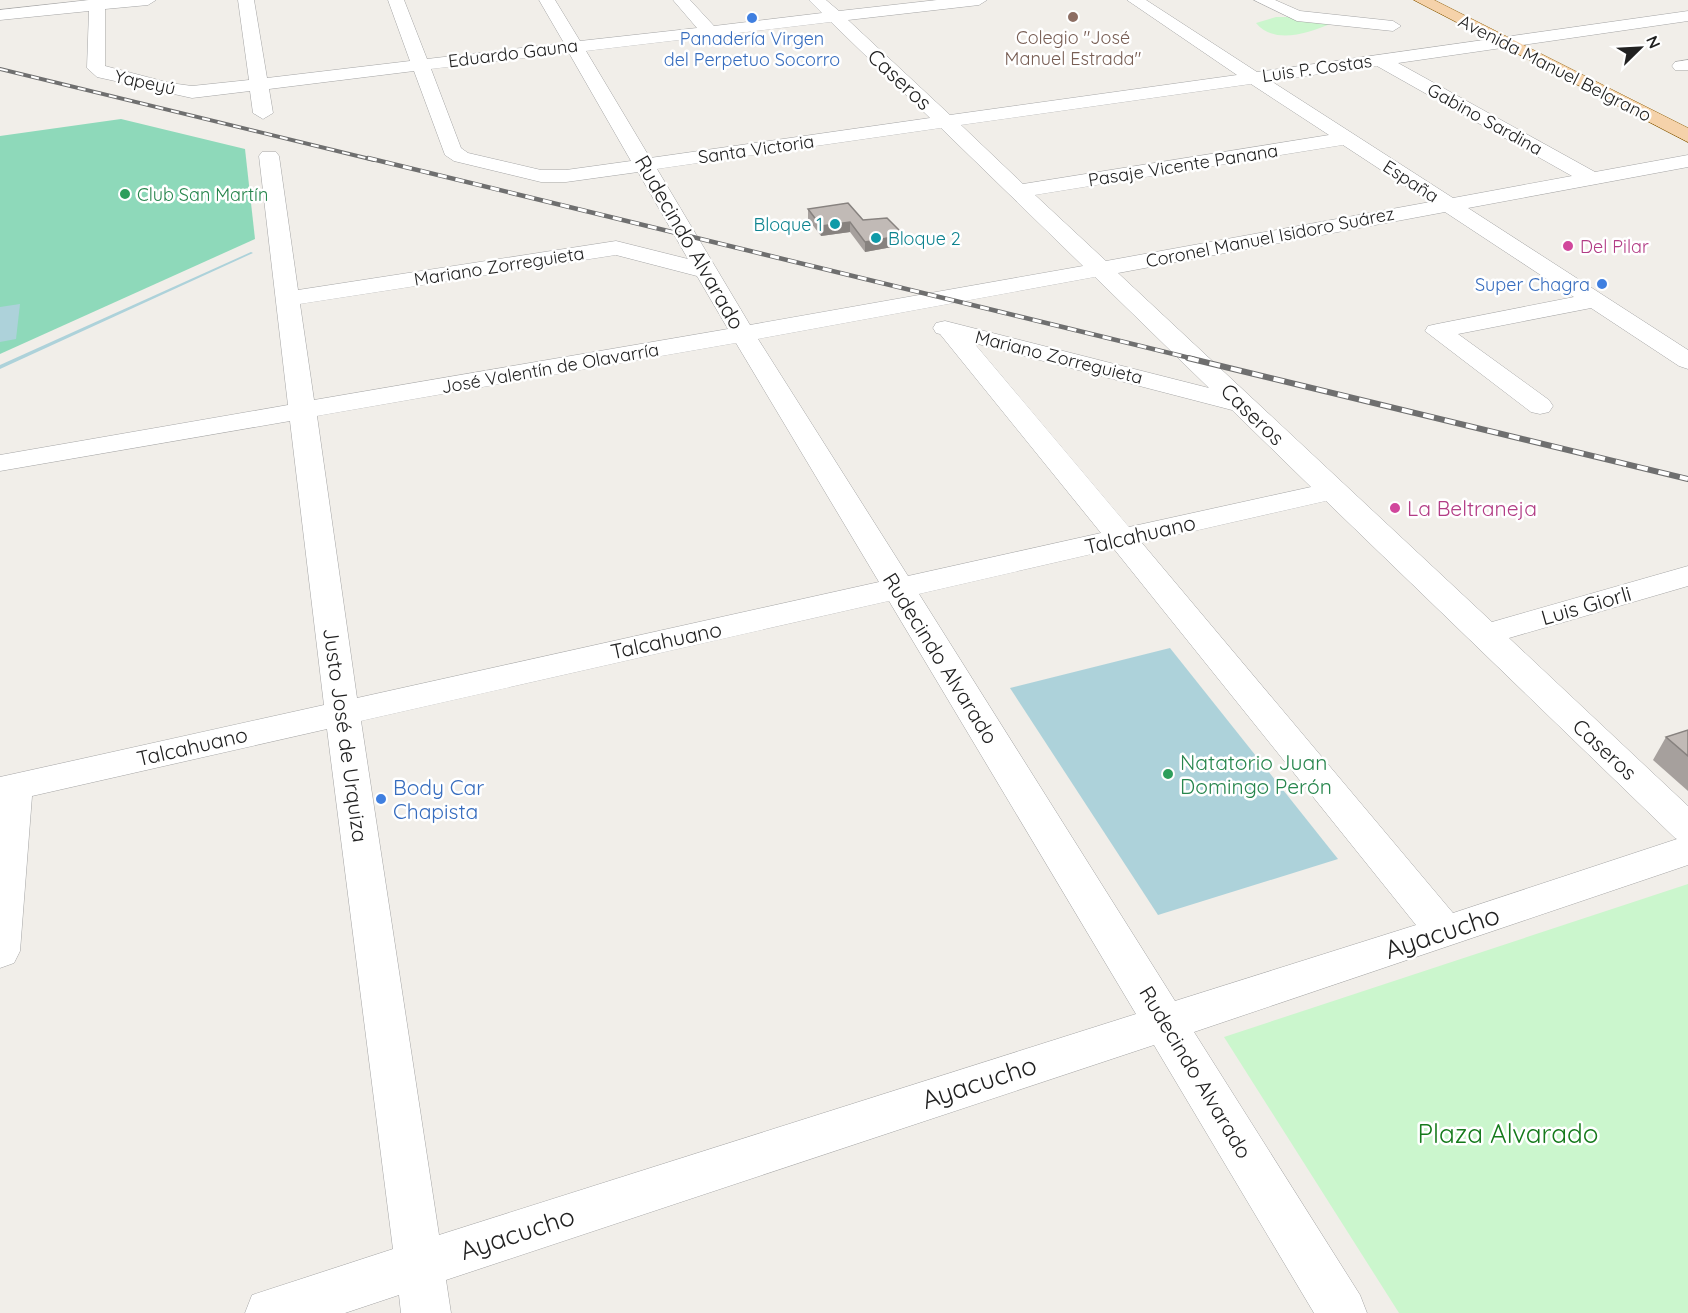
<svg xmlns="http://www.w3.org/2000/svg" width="1688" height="1313" font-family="Quicksand,sans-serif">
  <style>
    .park { fill: #cbf6cd }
    .pitch { fill: #8ed9ba }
    .water { fill: #add2da }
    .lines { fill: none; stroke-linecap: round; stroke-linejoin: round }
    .minor-casing { stroke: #a5a5a5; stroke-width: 1 }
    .major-casing { stroke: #92620d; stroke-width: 1 }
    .minor { fill: #fff; fill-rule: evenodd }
    .major { fill: #f5d2aa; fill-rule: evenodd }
    .rail-far2-casing { stroke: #6f6f6f; stroke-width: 4 }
    .rail-far1-casing { stroke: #6f6f6f; stroke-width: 4.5 }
    .rail-casing { stroke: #6f6f6f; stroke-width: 6 }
    .rail-far2 { stroke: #fff; stroke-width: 2; stroke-dasharray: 8; stroke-linecap: butt }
    .rail-far1 { stroke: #fff; stroke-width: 3; stroke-dasharray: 9; stroke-linecap: butt }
    .rail { stroke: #fff; stroke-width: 4; stroke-dasharray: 11; stroke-linecap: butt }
    .wall { fill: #a6a09d }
    .shaded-wall { fill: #87827f }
    .building { fill: #c1bab6; stroke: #87827f; stroke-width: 1.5 }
    .education-dot { fill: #8d6e63; stroke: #fff; stroke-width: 2 }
    .shop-dot { fill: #3f7fe0; stroke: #fff; stroke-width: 2 }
    .leisure-dot { fill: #2e9e5b; stroke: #fff; stroke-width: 2 }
    .culture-dot { fill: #0f9aa8; stroke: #fff; stroke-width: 2 }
    .hotel-dot { fill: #d1479c; stroke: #fff; stroke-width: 2 }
    .labels { text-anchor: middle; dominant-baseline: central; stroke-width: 5; stroke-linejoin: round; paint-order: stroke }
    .far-education-label { font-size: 18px; fill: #785e54; stroke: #fff }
    .far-shop-label { font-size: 18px; fill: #366cbe; stroke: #fff }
    .far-street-label { font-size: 18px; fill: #212121; stroke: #fff }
    .far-leisure-label { font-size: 18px; fill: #27864d; stroke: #fff; text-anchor: start }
    .far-culture-label { font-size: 18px; fill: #0d838f; stroke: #fff; text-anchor: end }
    .far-hotel-label { font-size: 18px; fill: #b23c85; stroke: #fff; text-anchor: start }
    .street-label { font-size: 21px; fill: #212121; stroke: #fff }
    .hotel-label { font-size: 21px; fill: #b23c85; stroke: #fff; text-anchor: start }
    .leisure-label { font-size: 21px; fill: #27864d; stroke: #fff; text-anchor: start }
    .shop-label { font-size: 21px; fill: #366cbe; stroke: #fff; text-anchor: start }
    .near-street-label { font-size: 26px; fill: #212121; stroke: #fff }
    .near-park-label { font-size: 26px; fill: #157a1b; stroke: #fff }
  </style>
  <rect width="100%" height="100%" fill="#f1eee9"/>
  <g class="park">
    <path d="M1276 17H1292L1330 24C1308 33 1274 45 1256 23Z"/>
    <path d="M1688 884V1313H1399L1224 1037Z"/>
  </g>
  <path class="pitch" d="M121 119 245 149 255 239 0 354V136Z"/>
  <g class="water">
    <path d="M251 252 253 253 0 369V365Z"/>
    <path d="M20 304 16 339 0 342V307Z"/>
    <path d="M1170 648 1338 859 1158 915 1010 688Z"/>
  </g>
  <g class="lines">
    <g class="minor-casing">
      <g id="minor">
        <path d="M89 0H156L148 5 105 9V66L170 83 192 86 249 80 238 0H254L267 78 410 61 388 0H404L427 59 564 43 539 0H555L580 41 697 28 673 0H690L714 26 822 13 809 0H826L839 11 937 0H987L979 5 848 20 950 115 1237 75 1127 0H1146L1257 72 1688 11V21L1398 63 1595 172 1688 155V167L1468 208 1688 350V369L1679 366 1591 308 1458 334 1549 400 1553 406 1549 412 1540 414 1531 412 1425 331 1428 326 1437 324 1574 297 1445 212 1118 273 1492 622 1688 566V586L1509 638 1688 806V865L1194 1032 1360 1295 1367 1313H1314L1154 1045 446 1280 451 1313H401L399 1295 345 1313H245L252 1295 393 1249 327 729 32 796 20 951 14 963 0 968V777L324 705 290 421 0 471V455L288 405 259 156 262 152H276L279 156 298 290 616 241 688 259 638 172 566 182H541L454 161 445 155 414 71 269 89 273 113 263 119 253 113 250 91 192 98 97 77 87 68 89 11 0 20V10ZM831 22 930 118 650 158 586 51ZM569 53 631 161 566 170H541L468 153 461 148 431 69ZM1377 66 1572 176 1453 198 1271 81ZM1251 84 1329 135 1023 184 961 125ZM941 128 1083 266 750 325 657 169ZM1343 145 1430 202 1106 261 1035 195ZM616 255 697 276 728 329 314 400 300 304ZM1095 277 1209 388 945 321 936 323 933 328 936 333 940 334 1101 533 908 576 758 339ZM736 343 879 582 357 698 317 416ZM974 343 1232 410 1311 487 1129 527ZM1326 501 1675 838 1677 839 1453 913 1142 543ZM1114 549 1416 925 1175 1001 919 594ZM889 601 1136 1014 439 1235 361 721Z"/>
        <path d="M1254 0H1275L1300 11 1393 21 1401 26 1393 31 1297 21Z"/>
        <path d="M1688 60V70H1675L1672 66 1675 62Z"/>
      </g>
    </g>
    <g class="major-casing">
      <path id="major" d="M1414 0H1434L1688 128V142Z"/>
    </g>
    <use href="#minor" class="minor"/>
    <use href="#major" class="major"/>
    <g class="rail-far2-casing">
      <path id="rail-far2" d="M0 69 374 160"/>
    </g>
    <g class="rail-far1-casing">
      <path id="rail-far1" d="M368 158 1194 359"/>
    </g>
    <g class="rail-casing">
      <path id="rail" d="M1188 358 1688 479"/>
    </g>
    <use href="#rail-far2" class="rail-far2"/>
    <use href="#rail-far1" class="rail-far1"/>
    <use href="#rail" class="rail"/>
  </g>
  <g class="wall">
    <path d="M808 209 863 220 903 245 865 252 850 232 821 236 808 219Z"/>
    <path d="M1688 730V791L1653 760 1666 737Z"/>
  </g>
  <g class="shaded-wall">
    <path d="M850 222V232L821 236V226Z"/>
    <path d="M904 235 903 245 865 252V242Z"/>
  </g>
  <g class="building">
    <path d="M848 203 863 220 887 218 904 235 865 242 850 222 821 226 808 209Z"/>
    <path d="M1688 730V756L1666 737Z"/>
  </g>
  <circle class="education-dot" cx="1073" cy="17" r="6"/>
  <g class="shop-dot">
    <circle cx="752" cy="18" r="6"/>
    <circle cx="1602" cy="284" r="6"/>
    <circle cx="381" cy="799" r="6"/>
  </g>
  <g class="leisure-dot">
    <circle cx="125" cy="194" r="6"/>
    <circle cx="1168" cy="774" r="6"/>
  </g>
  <g class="culture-dot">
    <circle cx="835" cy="224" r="6"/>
    <circle cx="876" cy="238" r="6"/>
  </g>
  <g class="hotel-dot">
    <circle cx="1568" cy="246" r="6"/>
    <circle cx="1395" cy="508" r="6"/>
  </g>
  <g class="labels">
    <g class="far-education-label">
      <text x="1073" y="37">Colegio "José<tspan x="1073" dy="21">Manuel Estrada"</tspan></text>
    </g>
    <g class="far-shop-label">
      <text x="752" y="38">Panadería Virgen<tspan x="752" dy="21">del Perpetuo Socorro</tspan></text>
      <text x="1590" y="284" text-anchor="end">Super Chagra</text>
    </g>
    <g class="far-street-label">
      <text transform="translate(513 53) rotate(-7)">Eduardo Gauna</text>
      <text transform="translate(1317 68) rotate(-8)">Luis P. Costas</text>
      <text transform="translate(1555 68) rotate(27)">Avenida Manuel Belgrano</text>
      <text transform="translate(145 82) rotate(12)">Yapeyú</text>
      <text transform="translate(1485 119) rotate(29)">Gabino Sardina</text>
      <text transform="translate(756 149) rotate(-8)">Santa Victoria</text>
      <text transform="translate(1183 165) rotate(-9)">Pasaje Vicente Panana</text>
      <text transform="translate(1411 181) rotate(33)">España</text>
      <text transform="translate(1270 237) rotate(-11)">Coronel Manuel Isidoro Suárez</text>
      <text transform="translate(499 266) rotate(-9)">Mariano Zorreguieta</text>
      <text transform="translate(1059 357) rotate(14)">Mariano Zorreguieta</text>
      <text transform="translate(550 368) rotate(-10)">José Valentín de Olavarría</text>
    </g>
    <g class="far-leisure-label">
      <text x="137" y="194">Club San Martín</text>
    </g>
    <g class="far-culture-label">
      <text x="823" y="224">Bloque 1</text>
      <text x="888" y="238" text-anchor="start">Bloque 2</text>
    </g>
    <g class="far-hotel-label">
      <text x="1580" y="246">Del Pilar</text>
    </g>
    <g class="street-label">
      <text transform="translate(900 79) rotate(43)">Caseros</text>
      <text transform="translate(690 242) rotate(60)">Rudecindo Alvarado</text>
      <text transform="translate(1253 414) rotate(44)">Caseros</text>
      <text transform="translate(1140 534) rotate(-13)">Talcahuano</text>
      <text transform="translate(1586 605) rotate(-16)">Luis Giorli</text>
      <text transform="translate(666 640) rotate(-12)">Talcahuano</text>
      <text transform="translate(941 658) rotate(58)">Rudecindo Alvarado</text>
      <text transform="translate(346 735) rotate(82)">Justo José de Urquiza</text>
      <text transform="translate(192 746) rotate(-13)">Talcahuano</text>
      <text transform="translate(1605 749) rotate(43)">Caseros</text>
      <text transform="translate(1196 1072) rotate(59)">Rudecindo Alvarado</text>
    </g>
    <g class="hotel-label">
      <text x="1407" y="508">La Beltraneja</text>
    </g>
    <g class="leisure-label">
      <text x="1180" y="762">Natatorio Juan<tspan x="1180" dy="24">Domingo Perón</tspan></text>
    </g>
    <g class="shop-label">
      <text x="393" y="787">Body Car<tspan x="393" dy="24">Chapista</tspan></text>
    </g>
    <g class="near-street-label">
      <text transform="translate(1442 932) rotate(-18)">Ayacucho</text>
      <text transform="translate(979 1082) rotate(-18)">Ayacucho</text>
      <text transform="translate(517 1233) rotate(-18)">Ayacucho</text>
    </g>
    <g class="near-park-label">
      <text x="1508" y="1133">Plaza Alvarado</text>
    </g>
  </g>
  <g transform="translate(1640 48) rotate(66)" stroke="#ffffff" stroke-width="4.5" paint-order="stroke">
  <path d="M0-4.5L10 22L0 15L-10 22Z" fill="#212121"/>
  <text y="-9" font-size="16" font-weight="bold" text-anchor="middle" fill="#212121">N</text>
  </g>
</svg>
